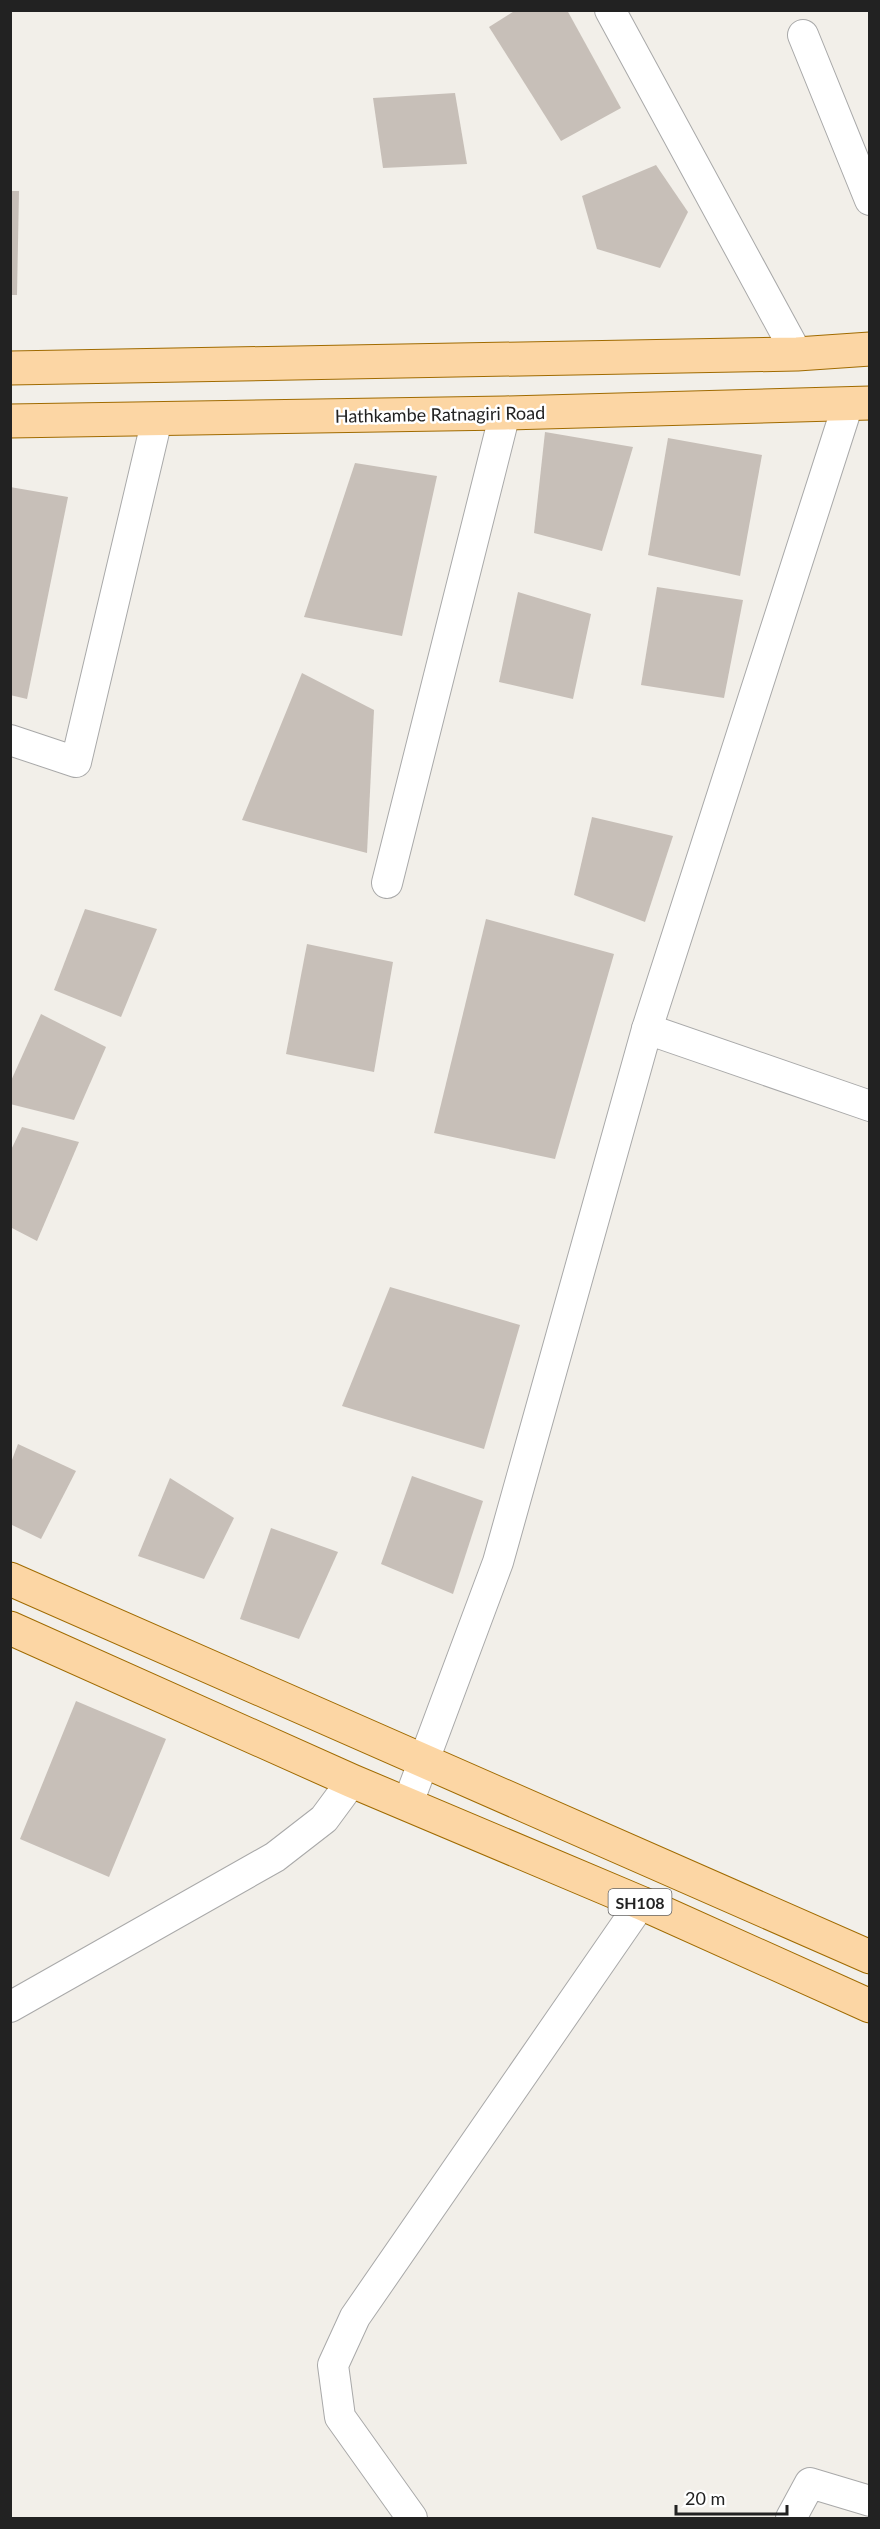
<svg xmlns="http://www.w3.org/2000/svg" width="880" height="2529" font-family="Lato,sans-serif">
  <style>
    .building { fill: #c7bfb8 }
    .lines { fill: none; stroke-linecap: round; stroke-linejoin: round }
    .street-casing { stroke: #a9a9a9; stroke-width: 32 }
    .primary-casing { stroke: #a06b00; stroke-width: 35 }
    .street { stroke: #fff; stroke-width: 30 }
    .primary { stroke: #fcd6a4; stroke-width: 33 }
    .labels { text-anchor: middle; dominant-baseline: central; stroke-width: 5; stroke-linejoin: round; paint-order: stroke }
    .shield { fill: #fff; stroke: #646464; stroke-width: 1.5 }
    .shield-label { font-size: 16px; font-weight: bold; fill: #222 }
    .street-label { font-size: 18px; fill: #222; stroke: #fff }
  </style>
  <rect width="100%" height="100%" fill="#f2efe9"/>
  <g class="building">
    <path d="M516 10H567L621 108 561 141 489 27Z"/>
    <path d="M455 93 467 164 383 168 373 98Z"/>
    <path d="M656 165 688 212 660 268 597 249 582 196Z"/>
    <path d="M10 191H19L17 295H10Z"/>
    <path d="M545 432 633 447 602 551 534 533Z"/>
    <path d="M668 438 762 455 740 576 648 555Z"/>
    <path d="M355 463 437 476 402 636 304 617Z"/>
    <path d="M10 487 68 497 27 699 10 695Z"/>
    <path d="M657 587 743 600 724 698 641 685Z"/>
    <path d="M518 592 591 614 573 699 499 682Z"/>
    <path d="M302 673 374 710 367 853 242 820Z"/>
    <path d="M592 817 673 836 645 922 574 895Z"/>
    <path d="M85 909 157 929 121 1017 54 990Z"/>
    <path d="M486 919 614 954 555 1159 434 1133Z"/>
    <path d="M307 944 393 962 374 1072 286 1054Z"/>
    <path d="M41 1014 106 1047 74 1120 10 1104V1083Z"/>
    <path d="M22 1127 79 1142 37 1241 10 1227V1152Z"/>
    <path d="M390 1287 520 1325 484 1449 342 1406Z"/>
    <path d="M18 1444 76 1471 41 1539 10 1524V1465Z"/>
    <path d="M412 1476 483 1501 453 1594 381 1564Z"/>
    <path d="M170 1478 234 1518 204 1579 138 1556Z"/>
    <path d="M271 1528 338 1552 299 1639 240 1619Z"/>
    <path d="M76 1701 166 1739 109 1877 20 1839Z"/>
  </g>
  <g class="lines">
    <g class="street-casing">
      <g id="street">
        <path d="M610 10 797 354"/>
        <path d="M803 35 870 200"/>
        <path d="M10 740 76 762 157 419"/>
        <path d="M387 883 505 413"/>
        <path d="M647 1029 870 1106"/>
        <path d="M408 1803 498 1562 647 1029 848 404"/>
        <path d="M10 2007 275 1857 324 1819 352 1781"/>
        <path d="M412 2518 340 2417 333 2365 355 2317 641 1903"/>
        <path d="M791 2518 810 2483 870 2501"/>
      </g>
    </g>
    <g class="primary-casing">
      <g id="primary">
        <path d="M10 368 797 354 870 349"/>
        <path d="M10 421 505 413 870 403"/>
        <path d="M10 1579 870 1957"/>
        <path d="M10 1628 352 1781 641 1903 870 2006"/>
      </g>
    </g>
    <use href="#street" class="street"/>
    <use href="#primary" class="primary"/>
  </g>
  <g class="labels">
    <rect class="shield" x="608.5" y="1889" width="63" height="26" rx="4.5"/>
    <g class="shield-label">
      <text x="640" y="1902">SH108</text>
    </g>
    <g class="street-label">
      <text transform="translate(440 414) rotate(-1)">Hathkambe Ratnagiri Road</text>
    </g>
  </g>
  <rect width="880" height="2529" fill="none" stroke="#222222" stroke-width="24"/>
  <path d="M676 2505v9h111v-9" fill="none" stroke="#222222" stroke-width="3"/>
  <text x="685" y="2505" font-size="18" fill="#222222" stroke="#ffffff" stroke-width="4.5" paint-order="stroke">20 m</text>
</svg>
